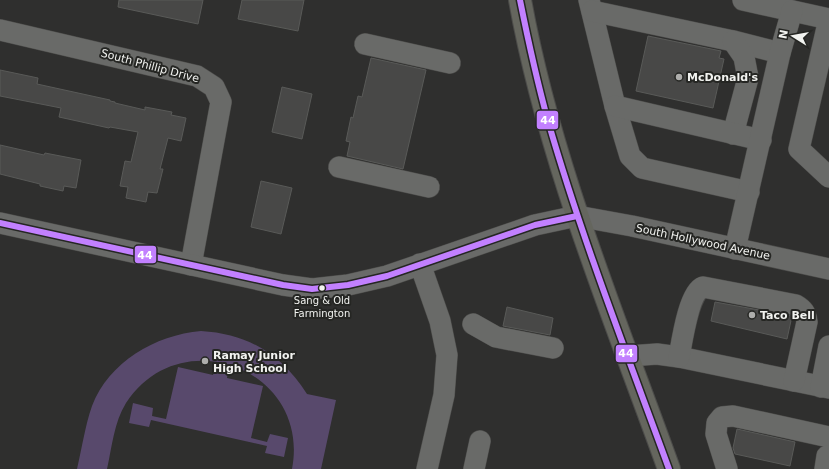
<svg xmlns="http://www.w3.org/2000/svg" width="829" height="469" font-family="'DejaVu Sans',sans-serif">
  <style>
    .green { fill: #58496c }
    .building { fill: #484847; stroke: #595a58 }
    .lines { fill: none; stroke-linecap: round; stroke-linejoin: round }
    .minor-casing { stroke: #4c4c4a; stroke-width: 22 }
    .major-casing { stroke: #4c4c4a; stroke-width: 24 }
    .minor { stroke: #696a68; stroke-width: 21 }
    .major { stroke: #65665e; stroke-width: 22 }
    .bus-1-casing { stroke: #252623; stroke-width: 9 }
    .bus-1 { stroke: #c280ff; stroke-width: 6 }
    .poi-dot { fill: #aeaeac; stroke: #252623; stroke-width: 1.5 }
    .bus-dot { fill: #f2f3f0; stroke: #252623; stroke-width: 1.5 }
    .labels { text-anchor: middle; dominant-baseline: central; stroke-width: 4; stroke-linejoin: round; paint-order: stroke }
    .bus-label { font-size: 10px; fill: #f2f3f0; stroke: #252623 }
    .street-label { font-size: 11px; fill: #f2f3f0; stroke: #252623 }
    .poi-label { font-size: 11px; font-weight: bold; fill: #f2f3f0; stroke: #252623; text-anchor: start }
    .line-badge { stroke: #252623; stroke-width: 1.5 }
    .badge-label { font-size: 11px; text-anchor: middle; font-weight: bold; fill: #fff }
  </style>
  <rect width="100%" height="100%" fill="#2f2f2e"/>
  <g class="green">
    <path d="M201 331C249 334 281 354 307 394L336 400 321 469H292C311 370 181 319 126 403 114 422 112 447 107 469H77C82 448 85 426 92 406 109 362 155 335 201 331Z"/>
    <path d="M178 367 213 375 215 368 228 371 227 378 263 386 251 438 267 442 270 434 288 438 284 457 265 453 267 446 151 420 149 427 129 423 133 403 153 408 152 416 166 419Z"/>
  </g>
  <g class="building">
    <path d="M119 0H203L198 24 118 7Z"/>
    <path d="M242 0H304L298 31 238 19Z"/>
    <path d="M648 36 721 51 719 58 724 59 713 108 636 91Z"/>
    <path d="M371 58 426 70 403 169 347 156 350 142 346 141 351 117 353 118 358 96 362 97Z"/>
    <path d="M0 70 38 78 37 84 110 100V101L115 102V103L145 110V107L172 112 171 115 186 118 181 141 168 138 160 169H163L157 193 148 192 146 202 126 198 128 187 120 186 125 161 131 162 138 132 110 127 109 128 59 117 61 108 0 96Z"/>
    <path d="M282 87 312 94 302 139 272 132Z"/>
    <path d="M0 145 44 155 45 153 81 160 76 188 64 186 63 191 40 186V184L0 174Z"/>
    <path d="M261 181 292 188 281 234 251 227Z"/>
    <path d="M715 302 792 316 787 339 711 321Z"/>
    <path d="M507 307 553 318 550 335 503 326Z"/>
    <path d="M737 429 795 442 790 466 735 454 733 448Z"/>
  </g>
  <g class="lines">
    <g class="minor-casing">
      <g id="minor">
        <path d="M589 0 615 106 630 156 642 168 749 192"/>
        <path d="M743 0 829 19 799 149 829 177"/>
        <path d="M592 11 733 41 780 53"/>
        <path d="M0 30 197 76 214 87 221 102 191 265"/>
        <path d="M733 41 744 57 748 78 733 134"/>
        <path d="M365 44 450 63"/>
        <path d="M615 106 761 140"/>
        <path d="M339 167 429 187"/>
        <path d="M0 223 283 285 312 289 348 285 387 276 535 225 577 216 632 226 829 269"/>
        <path d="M735 249 780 53 792 11"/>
        <path d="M420 264 440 321 447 355 444 395 427 469"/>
        <path d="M473 324 496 337 553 348"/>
        <path d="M629 356 657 354 679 357 829 388"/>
        <path d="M679 357C682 341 689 292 703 287L796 305C803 309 806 313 807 322L794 381"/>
        <path d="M821 387 829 346"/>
        <path d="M474 469 480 441"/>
        <path d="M727 469 716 434 717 423 722 417 733 416 829 437"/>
        <path d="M825 469 827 456"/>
      </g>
    </g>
    <g class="major-casing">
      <path id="major" d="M520 0C549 161 614 316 669 469"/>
    </g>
    <use href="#minor" class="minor"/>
    <use href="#major" class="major"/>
    <g class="bus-1-casing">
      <g id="bus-1">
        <path d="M520 0C528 40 537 81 548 121 582 239 627 354 669 469"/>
        <path d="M0 223 283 285 312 289 348 285 387 276 535 225 577 216"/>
      </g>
    </g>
    <use href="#bus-1" class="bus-1"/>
  </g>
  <g class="poi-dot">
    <circle cx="679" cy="77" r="4"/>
    <circle cx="752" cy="315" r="4"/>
    <circle cx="205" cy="361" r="4"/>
  </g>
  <circle class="bus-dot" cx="322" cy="288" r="3.5"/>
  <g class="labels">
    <g class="bus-label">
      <text x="322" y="300">Sang &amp; Old<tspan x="322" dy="13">Farmington</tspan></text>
    </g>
    <g class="street-label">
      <text transform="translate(150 66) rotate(15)">South Phillip Drive</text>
      <text transform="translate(703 242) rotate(12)">South Hollywood Avenue</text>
    </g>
    <g class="poi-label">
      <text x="687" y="77">McDonald's</text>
      <text x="760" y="315">Taco Bell</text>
      <text x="213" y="355">Ramay Junior<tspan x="213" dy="13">High School</tspan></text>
    </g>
  </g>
  <g class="line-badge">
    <rect x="536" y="110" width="23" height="20" rx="4" fill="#c280ff"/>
    <rect x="134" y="245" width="23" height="19" rx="4" fill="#c280ff"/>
    <rect x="615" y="344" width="23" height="19" rx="4" fill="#c280ff"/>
  </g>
  <g class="badge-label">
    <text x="548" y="124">44</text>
    <text x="145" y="259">44</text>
    <text x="626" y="357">44</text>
  </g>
  <g transform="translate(793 36) rotate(281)" stroke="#252623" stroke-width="3" paint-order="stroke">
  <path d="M0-3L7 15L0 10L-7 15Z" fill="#f2f3f0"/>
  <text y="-6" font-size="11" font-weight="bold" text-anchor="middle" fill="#f2f3f0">N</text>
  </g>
</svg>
